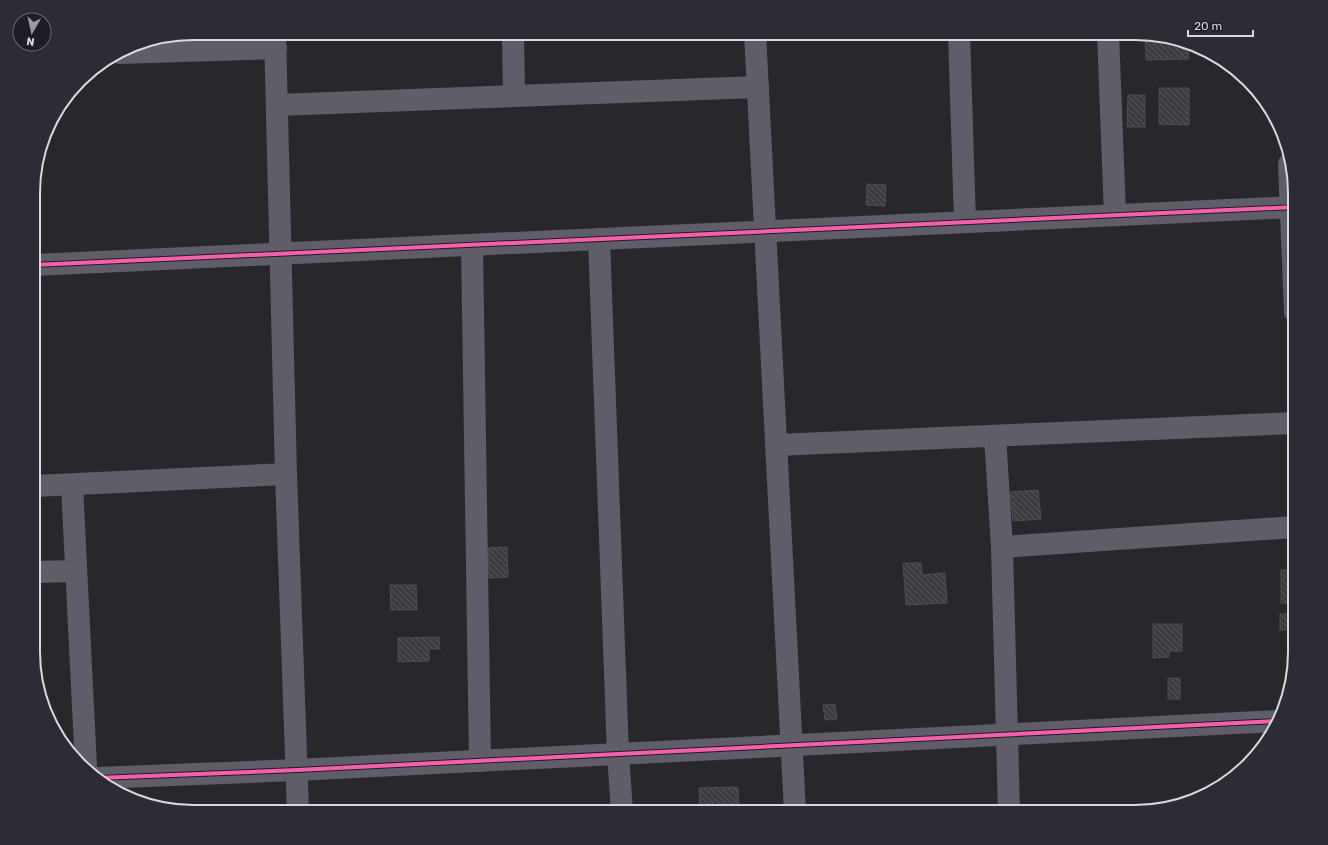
<svg xmlns="http://www.w3.org/2000/svg" width="1328" height="845" font-family="Rubik,sans-serif">
  <style>
    .building { fill: url(#building-back-hatch); stroke: #4e4d52 }
    .lines { fill: none; stroke-linecap: round; stroke-linejoin: round }
    .minor { stroke: #5f5d67; stroke-width: 22 }
    .cycleway-casing { stroke: #1e1c24; stroke-width: 6 }
    .cycleway { stroke: #f560ab; stroke-width: 4 }
    .rim { fill: none; stroke: #d9d8de; stroke-width: 2 }
  </style>
  <defs>
    <pattern id="building-back-hatch" width="6" height="6" patternUnits="userSpaceOnUse"><rect width="6" height="6" fill="#3d3c40"/><path d="M-1 5l2 2M0 0l6 6M5-1l2 2" fill="none" stroke="#58575b"/></pattern>
  </defs>
  <rect width="100%" height="100%" fill="#28272c"/>
  <g class="building">
    <path d="M1145 35 1188 42 1189 59 1146 60Z"/>
    <path d="M1159 88H1189V125L1159 124Z"/>
    <path d="M1128 95H1145V127H1127Z"/>
    <path d="M867 184 886 185 885 206 866 205Z"/>
    <path d="M1038 490 1041 519 1013 521 1010 492Z"/>
    <path d="M507 547 508 577 489 578 488 548Z"/>
    <path d="M903 563H921L922 575 945 573 947 603 906 605Z"/>
    <rect x="1281" y="570" width="14" height="33"/>
    <path d="M390 585H416L417 610H391Z"/>
    <rect x="1280" y="614" width="15" height="16"/>
    <path d="M1153 624H1182V651H1169V657L1153 658Z"/>
    <path d="M439 637 440 649H429V661L398 662V638Z"/>
    <rect x="1168" y="678" width="12" height="21"/>
    <path d="M835 704 837 719 825 720 823 705Z"/>
    <path d="M738 787 739 811 700 812 699 788Z"/>
  </g>
  <g class="lines">
    <g class="minor">
      <path d="M275 33 286 474 298 812"/>
      <path d="M513 33 514 96"/>
      <path d="M755 33 795 812"/>
      <path d="M959 33 965 222"/>
      <path d="M1108 33 1115 215"/>
      <path d="M119 53 276 48"/>
      <path d="M277 105 758 87"/>
      <path d="M1289 164 1295 312"/>
      <path d="M599 239 618 754 622 812"/>
      <path d="M472 245 480 761"/>
      <path d="M34 265 1295 207"/>
      <path d="M995 436 1002 547 1009 812"/>
      <path d="M776 445 1295 423"/>
      <path d="M72 485 86 767"/>
      <path d="M34 486 286 474"/>
      <path d="M1002 547 1295 527"/>
      <path d="M34 572 76 571"/>
      <path d="M97 778 297 770 1278 721"/>
    </g>
    <g class="cycleway-casing">
      <g id="cycleway">
        <path d="M34 265 1295 207"/>
        <path d="M97 778 297 770 1278 721"/>
      </g>
    </g>
    <use href="#cycleway" class="cycleway"/>
  </g>
  <path d="M0 0H1328V845H0ZM193 40H1135A153 153 0 0 1 1288 193V652A153 153 0 0 1 1135 805H193A153 153 0 0 1 40 652V193A153 153 0 0 1 193 40Z" fill="#2d2b33" fill-rule="evenodd"/>
  <path class="rim" d="M193 40H1135A153 153 0 0 1 1288 193V652A153 153 0 0 1 1135 805H193A153 153 0 0 1 40 652V193A153 153 0 0 1 193 40Z"/>
  <g transform="translate(32 32) rotate(189)"><circle r="19" fill="#1e1c24" stroke="#69676e"/>
  <path d="M0-3L7 15L0 10L-7 15Z" fill="#9b9aa0"/>
  <text y="-6" font-size="11" font-weight="bold" text-anchor="middle" fill="#d9d8de">N</text>
  </g>
  <path d="M1188 30v6h65v-6" fill="none" stroke="#d9d8de" stroke-width="2"/>
  <text x="1194" y="30" font-size="12" fill="#d9d8de" stroke="#1e1c24" stroke-width="3" paint-order="stroke">20 m</text>
</svg>
